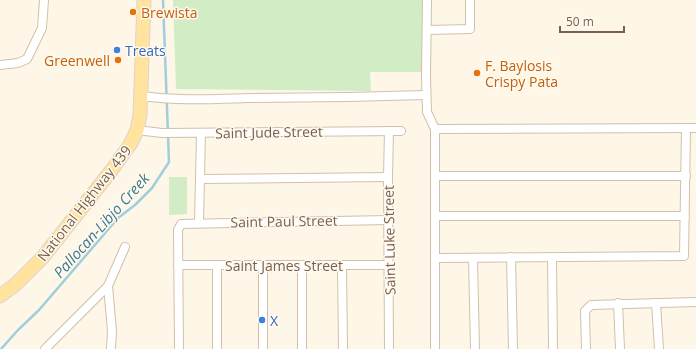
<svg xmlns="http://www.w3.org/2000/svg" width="696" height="349" font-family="'Open Sans',sans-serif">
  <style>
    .grass { fill: #d2edc5 }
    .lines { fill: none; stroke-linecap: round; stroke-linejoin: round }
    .stream { stroke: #a0cedc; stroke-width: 2.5 }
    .street-casing { stroke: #d1c0ac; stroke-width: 10 }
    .primary-casing { stroke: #dcd5d0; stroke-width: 15 }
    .street { stroke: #fff; stroke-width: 8 }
    .primary { stroke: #ffe39e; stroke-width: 13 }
    .food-dot { fill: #e8710a; stroke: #fffaf0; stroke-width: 1.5 }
    .shop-dot { fill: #3f7fe0; stroke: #fffaf0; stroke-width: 1.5 }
    .labels { text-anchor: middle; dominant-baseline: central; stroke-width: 3; stroke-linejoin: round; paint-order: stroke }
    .food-label { font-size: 14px; fill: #c56008; stroke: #fffaf0; text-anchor: start }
    .shop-label { font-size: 14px; fill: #366cbe; stroke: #fffaf0; text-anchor: start }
    .street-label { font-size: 14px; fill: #7a5f4a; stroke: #fffaf0 }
    .water-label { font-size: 15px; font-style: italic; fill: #417b8f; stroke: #fffaf0 }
  </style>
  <rect width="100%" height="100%" fill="#fef7e8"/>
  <g class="grass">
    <path d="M173 0H422V72H370L371 91 176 89Z"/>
    <path d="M169 177H187V214L169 215Z"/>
  </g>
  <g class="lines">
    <path class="stream" d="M1 349 18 330 39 310 118 218 135 205 152 188 169 162 163 0"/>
    <g class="street-casing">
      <g id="street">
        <path d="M427 0 426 76 427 112 435 129V349"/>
        <path d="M427 30 470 29V0"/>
        <path d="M0 65 18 63 27 59 42 28 44 0"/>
        <path d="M142 96C177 101 213 99 248 98 308 98 367 97 426 95"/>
        <path d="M435 129 696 128"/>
        <path d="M137 130 162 133 401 131"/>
        <path d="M435 176H686"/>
        <path d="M200 179 388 177"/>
        <path d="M435 216H685"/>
        <path d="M199 223 201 133"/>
        <path d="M511 257 513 349"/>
        <path d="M552 257 553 349"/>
        <path d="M435 258 684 256 686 128"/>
        <path d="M473 258 475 349"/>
        <path d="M178 265H390"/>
        <path d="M217 265V349"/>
        <path d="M263 265V349"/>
        <path d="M302 265V349"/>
        <path d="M342 265 343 349"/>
        <path d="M108 286 112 331 111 349"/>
        <path d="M618 303 620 349"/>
        <path d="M656 303 659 349"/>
        <path d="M45 349 108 286 125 247"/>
        <path d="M179 349 178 230 181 224 389 220"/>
        <path d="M389 349 388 177 389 131"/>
        <path d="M586 349 585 311 591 305 696 302"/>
      </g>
    </g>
    <g class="primary-casing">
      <path id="primary" d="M0 296 16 284 43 257 111 171 131 143 137 130 140 115 144 0"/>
    </g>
    <use href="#street" class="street"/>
    <use href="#primary" class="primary"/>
  </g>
  <g class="food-dot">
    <circle cx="133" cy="12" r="4"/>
    <circle cx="118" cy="60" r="4"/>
    <circle cx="477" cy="73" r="4"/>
  </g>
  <g class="shop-dot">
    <circle cx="117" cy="50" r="4"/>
    <circle cx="262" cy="320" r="4"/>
  </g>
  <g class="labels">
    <g class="food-label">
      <text x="141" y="12">Brewista</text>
      <text x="110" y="60" text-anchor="end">Greenwell</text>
      <text x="485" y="65">F. Baylosis<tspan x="485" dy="16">Crispy Pata</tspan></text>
    </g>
    <g class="shop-label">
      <text x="125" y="50">Treats</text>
      <text x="270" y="320">X</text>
    </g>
    <g class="street-label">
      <text transform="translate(269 132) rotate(-1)">Saint Jude Street</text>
      <text transform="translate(84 203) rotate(-52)">National Highway 439</text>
      <text transform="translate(284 221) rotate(-1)">Saint Paul Street</text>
      <text transform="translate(389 240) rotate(-91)">Saint Luke Street</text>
      <text x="284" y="265">Saint James Street</text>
    </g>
    <g class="water-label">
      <text transform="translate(101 225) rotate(-48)">Pallocan-Libjo Creek</text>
    </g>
  </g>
  <path d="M560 26v6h64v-6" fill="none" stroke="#7a5f4a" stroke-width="2"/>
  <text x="566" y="26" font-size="12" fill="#7a5f4a" stroke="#fffaf0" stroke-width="3" paint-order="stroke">50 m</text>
</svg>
